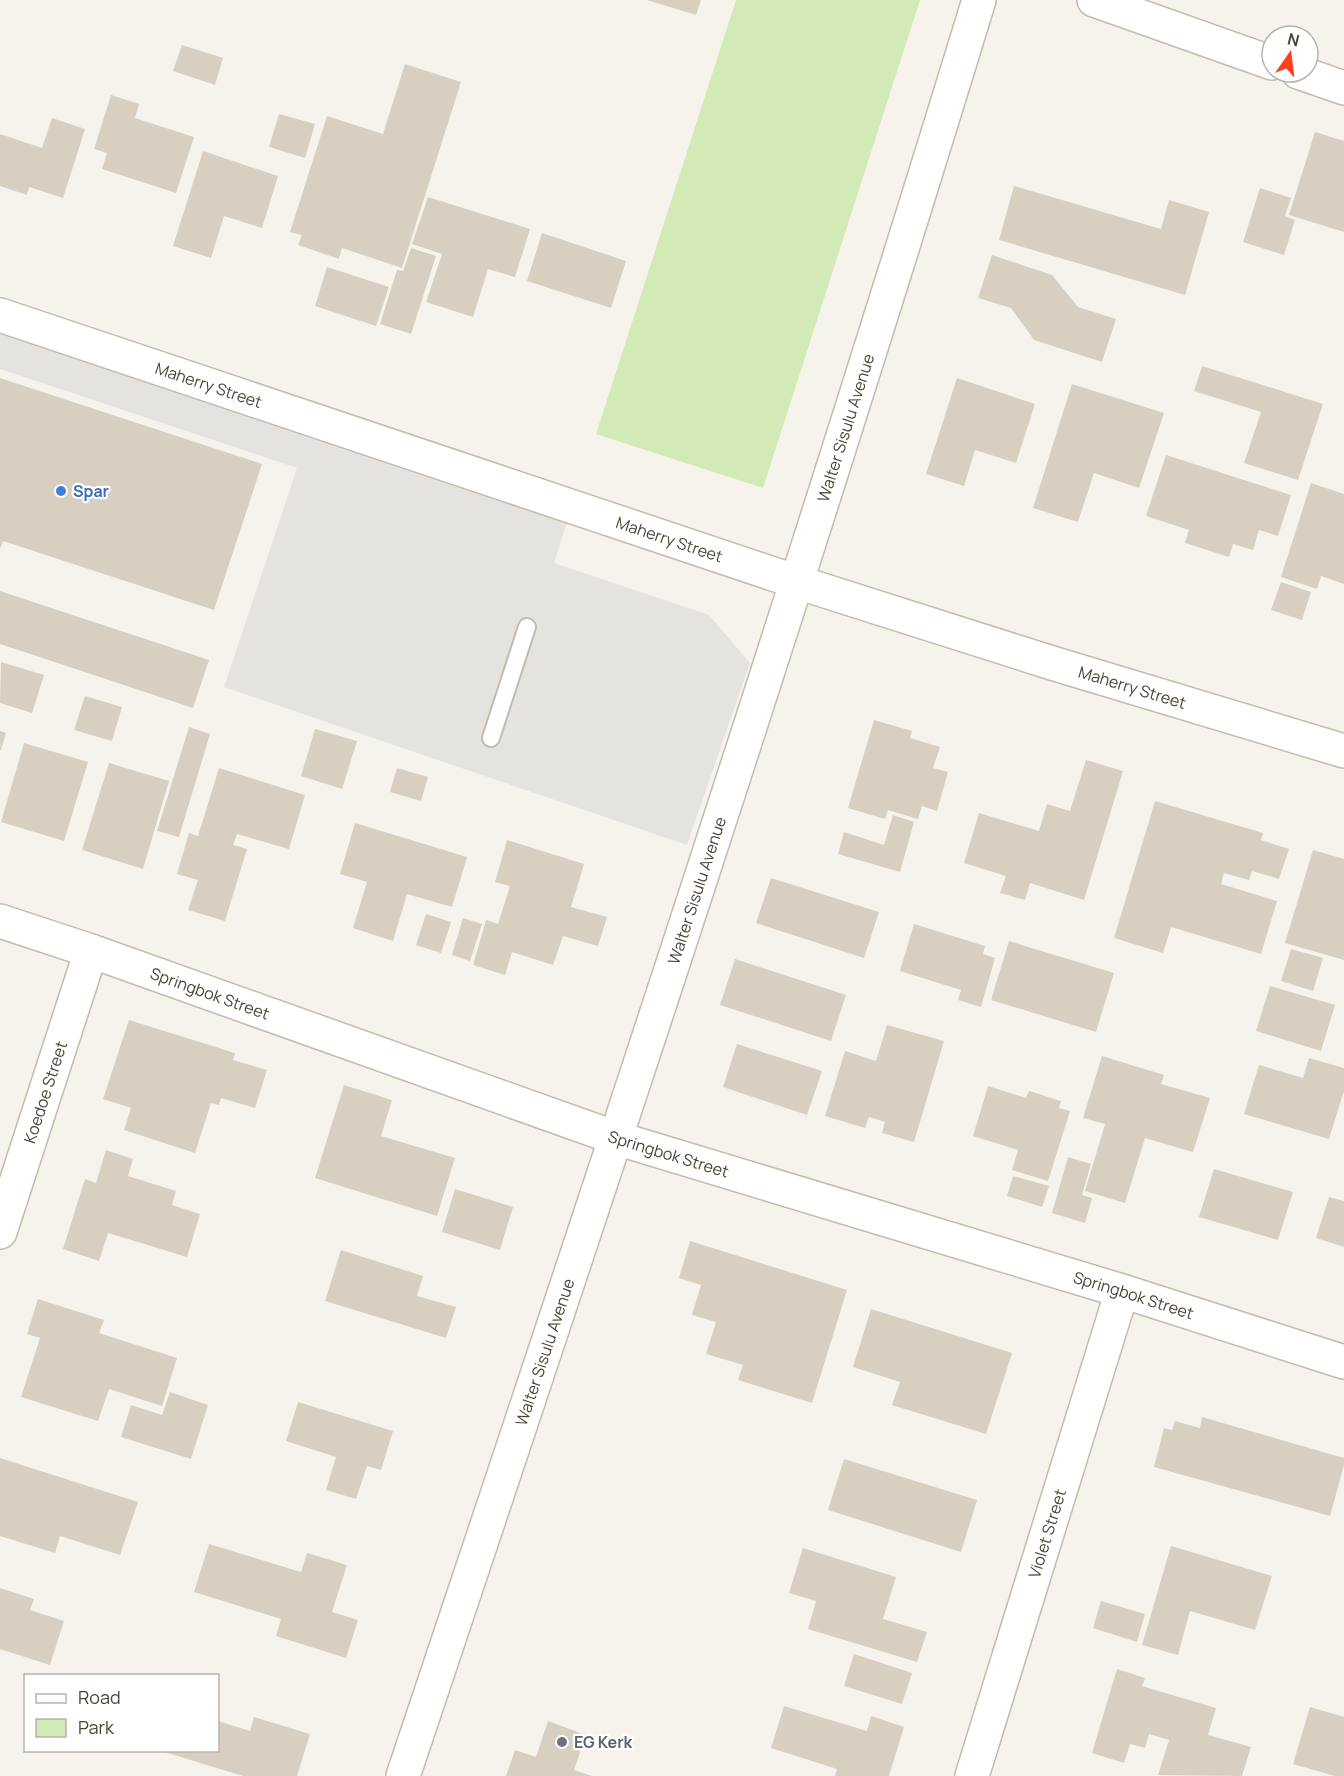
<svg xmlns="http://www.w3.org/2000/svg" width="1344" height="1776" font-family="Manrope,sans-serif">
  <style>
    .green { fill: #d2eab5 }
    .parking { fill: #e5e3e0 }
    .building { fill: #d8cfc1 }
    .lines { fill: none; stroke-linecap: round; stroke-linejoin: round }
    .lane-casing { stroke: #c2bbae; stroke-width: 20 }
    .street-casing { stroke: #c2bbae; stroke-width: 36 }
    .lane { stroke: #fff; stroke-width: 16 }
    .street { stroke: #fff; stroke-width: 33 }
    .shop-dot { fill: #3f7fe0; stroke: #fff; stroke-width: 2 }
    .worship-dot { fill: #6b7280; stroke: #fff; stroke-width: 2 }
    .labels { text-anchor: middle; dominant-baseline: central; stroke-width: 4.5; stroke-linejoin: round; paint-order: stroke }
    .street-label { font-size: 16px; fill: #4b4439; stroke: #fff }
    .shop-label { font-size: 16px; font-weight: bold; fill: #366cbe; stroke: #fff; text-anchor: start }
    .worship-label { font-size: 16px; font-weight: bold; fill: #5b616d; stroke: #fff; text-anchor: start }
  </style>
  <rect width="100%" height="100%" fill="#f6f3ec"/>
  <path class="green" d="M736 0H920L763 488 596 434Z"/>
  <path class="parking" d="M0 334 567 522 554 563 709 615 750 663 687 845 224 687 297 468 0 369Z"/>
  <g class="building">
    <path d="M647 0H701L696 15Z"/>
    <path d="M182 45 223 58 215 85 173 71Z"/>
    <path d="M405 64 461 82 402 268 342 248 339 259 298 245 302 235 290 232 327 116 383 134Z"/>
    <path d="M111 95 139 104 135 118 194 137 176 193 102 169 107 153 94 149Z"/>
    <path d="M279 114 315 124 305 158 269 147Z"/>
    <path d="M52 118 85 129 63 198 29 187 27 195 0 186V134L42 148Z"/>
    <path d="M1315 132 1344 141V232L1289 215Z"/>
    <path d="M203 151 278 176 262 228 224 216 211 258 173 246Z"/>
    <path d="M1014 186 1161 229 1169 200 1209 212 1185 295 999 240Z"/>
    <path d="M1260 188 1291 198 1285 216 1295 220 1284 255 1243 242Z"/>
    <path d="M428 197 530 229 515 277 488 269 473 317 426 302 442 254 412 244Z"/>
    <path d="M542 233 626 261 611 308 527 281Z"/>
    <path d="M411 248 436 256 411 334 380 324 397 270 403 271Z"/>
    <path d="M992 255 1052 275 1078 307 1116 319 1102 362 1034 340 1011 308 978 298Z"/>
    <path d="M327 267 389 287 376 326 315 306Z"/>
    <path d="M1202 366 1323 404 1298 480 1244 463 1261 412 1194 391Z"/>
    <path d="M0 378 262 464 214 610 3 541 0 549Z"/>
    <path d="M957 378 1035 404 1016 463 975 450 964 486 926 474Z"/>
    <path d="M1072 384 1164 413 1139 488 1094 473 1078 522 1033 508Z"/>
    <path d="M1166 455 1291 495 1278 536 1259 530 1253 550 1233 544 1229 557 1185 543 1189 530 1146 516Z"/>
    <path d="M1311 483 1344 494V584L1321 576 1317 589 1281 577Z"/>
    <path d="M1281 582 1311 592 1302 620 1271 610Z"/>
    <path d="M0 591 209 660 193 708 0 644Z"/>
    <path d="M1 662 44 675 32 713 0 703Z"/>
    <path d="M85 696 122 707 112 741 74 730Z"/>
    <path d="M874 720 912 731 910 738 940 747 933 768 948 772 937 811 922 806 918 819 888 810 885 819 848 808Z"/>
    <path d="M189 727 210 734 179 837 157 831Z"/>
    <path d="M315 729 357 741 342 789 301 776Z"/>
    <path d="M0 731 6 733 1 750H0Z"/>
    <path d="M24 743 88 762 64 841 1 822Z"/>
    <path d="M1086 760 1123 771 1084 900 1030 883 1025 900 1000 893 1006 876 964 863 979 813 1039 831 1047 804 1070 811Z"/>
    <path d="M109 763 169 781 143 869 82 850Z"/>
    <path d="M219 768 305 795 289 849 237 834 233 845 247 849 225 921 188 910 198 880 177 874 189 833 198 836Z"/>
    <path d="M397 768 428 777 421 801 390 792Z"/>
    <path d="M1155 801 1263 833 1261 840 1289 849 1279 879 1252 871 1249 880 1224 873 1221 884 1277 901 1261 954 1171 927 1163 953 1114 938Z"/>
    <path d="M893 815 914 822 900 872 838 854 844 832 884 845Z"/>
    <path d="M355 823 467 857 452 907 407 894 393 941 353 928 367 882 340 874Z"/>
    <path d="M507 840 584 864 571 907 607 917 598 946 563 936 553 965 512 952 505 975 473 965 486 920 498 924 510 886 495 882Z"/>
    <path d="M1313 850 1344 859V960L1285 943Z"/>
    <path d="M771 878 879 912 864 958 756 923Z"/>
    <path d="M426 914 451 922 441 953 416 945Z"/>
    <path d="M463 918 482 924 470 961 452 955Z"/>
    <path d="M914 924 985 946 983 954 995 958 981 1007 958 1000 961 990 900 971Z"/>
    <path d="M1009 941 1114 973 1096 1032 991 1000Z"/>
    <path d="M1291 949 1323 958 1313 991 1281 981Z"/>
    <path d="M735 959 846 995 831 1041 720 1005Z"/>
    <path d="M1270 986 1335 1005 1321 1051 1256 1031Z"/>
    <path d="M129 1020 235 1053 233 1060 267 1070 255 1108 221 1098 219 1105 211 1103 195 1153 124 1130 131 1108 103 1099Z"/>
    <path d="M887 1025 944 1041 914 1142 882 1133 885 1122 869 1117 865 1128 825 1116 845 1051 876 1061Z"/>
    <path d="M737 1044 822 1071 807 1115 723 1087Z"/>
    <path d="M1102 1056 1164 1075 1161 1084 1210 1098 1193 1152 1145 1138 1125 1203 1085 1191 1105 1124 1083 1118Z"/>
    <path d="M1309 1058 1344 1068V1091L1329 1139 1244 1114 1259 1065 1303 1078Z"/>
    <path d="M344 1085 392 1100 381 1136 455 1158 437 1216 315 1178Z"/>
    <path d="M988 1086 1026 1098 1029 1091 1061 1101 1059 1108 1070 1111 1048 1181 1012 1170 1018 1150 973 1136Z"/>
    <path d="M106 1150 133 1159 128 1176 176 1191 172 1205 200 1214 187 1257 108 1233 99 1261 63 1249 85 1179 96 1183Z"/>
    <path d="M1068 1157 1091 1164 1082 1195 1092 1198 1085 1223 1052 1213Z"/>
    <path d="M1214 1169 1293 1192 1278 1240 1199 1217Z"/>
    <path d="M1013 1176 1049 1186 1042 1207 1007 1196Z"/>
    <path d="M455 1189 513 1207 500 1250 442 1232Z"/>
    <path d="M1329 1197 1344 1201V1247L1316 1238Z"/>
    <path d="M690 1241 847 1290 812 1403 738 1380 743 1365 706 1354 716 1322 692 1315 701 1285 679 1278Z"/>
    <path d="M341 1250 423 1276 417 1296 456 1307 446 1338 325 1301Z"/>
    <path d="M38 1299 104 1320 99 1333 177 1358 162 1406 109 1389 98 1421 21 1397 40 1338 27 1334Z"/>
    <path d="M871 1309 1012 1353 986 1434 892 1405 900 1382 853 1367Z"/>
    <path d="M170 1392 208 1405 191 1459 121 1437 131 1405 162 1415Z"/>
    <path d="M298 1402 393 1431 381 1470 367 1466 356 1499 326 1490 336 1457 286 1441Z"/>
    <path d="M1202 1417 1344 1458V1465L1330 1516 1154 1467 1164 1428 1172 1430 1175 1421 1200 1428Z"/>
    <path d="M0 1458 138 1502 120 1555 60 1536 55 1553 0 1536Z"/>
    <path d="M844 1459 977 1500 961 1552 828 1510Z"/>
    <path d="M209 1544 301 1572 307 1553 347 1565 332 1612 358 1620 346 1658 276 1636 281 1619 194 1592Z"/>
    <path d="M1171 1546 1272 1576 1255 1630 1190 1611 1178 1655 1142 1645Z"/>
    <path d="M803 1548 896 1577 883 1619 927 1632 917 1662 808 1629 816 1601 789 1593Z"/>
    <path d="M0 1588 34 1599 30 1610 64 1621 50 1665 0 1649Z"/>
    <path d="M1101 1601 1145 1614 1137 1642 1093 1628Z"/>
    <path d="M854 1654 912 1673 902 1704 844 1686Z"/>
    <path d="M1117 1669 1145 1678 1142 1686 1216 1708 1208 1735 1251 1747 1242 1776 1158 1775 1169 1740 1149 1734 1145 1748 1130 1744 1124 1763 1092 1753Z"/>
    <path d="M784 1706 867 1731 871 1716 904 1727 889 1776H835L837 1769 771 1748Z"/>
    <path d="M1310 1707 1344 1717V1776H1335L1293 1764Z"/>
    <path d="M254 1717 310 1734 297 1776H243L161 1751 218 1750V1721L250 1731Z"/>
    <path d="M548 1721 586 1735 574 1770 592 1776H506L515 1750 536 1757Z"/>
  </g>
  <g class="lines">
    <g class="lane-casing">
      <path id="lane" d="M491 738 527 627"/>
    </g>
    <g class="street-casing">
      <g id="street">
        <path d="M1094 0 1272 63"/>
        <path d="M1298 72 1344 88"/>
        <path id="s1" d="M0 315 797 582 1052 663 1344 751"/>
        <path id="s2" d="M0 921 91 951 616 1138 1122 1291 1344 1362"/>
        <path id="s3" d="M0 1232 91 951"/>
        <path id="s4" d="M403 1776C601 1186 797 595 979 0"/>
        <path id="s5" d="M972 1776 1122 1291"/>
      </g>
    </g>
    <use href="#lane" class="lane"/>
    <use href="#street" class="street"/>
  </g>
  <circle class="shop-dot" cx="61" cy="491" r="6"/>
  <circle class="worship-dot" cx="562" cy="1742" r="6"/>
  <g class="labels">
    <g class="street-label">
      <text stroke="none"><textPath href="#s1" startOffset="220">Maherry Street</textPath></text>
      <text stroke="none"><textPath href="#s4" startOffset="1419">Walter Sisulu Avenue</textPath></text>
      <text stroke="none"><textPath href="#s1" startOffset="706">Maherry Street</textPath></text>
      <text stroke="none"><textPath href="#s1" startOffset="1192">Maherry Street</textPath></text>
      <text stroke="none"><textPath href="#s4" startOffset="933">Walter Sisulu Avenue</textPath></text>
      <text stroke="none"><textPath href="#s2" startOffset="222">Springbok Street</textPath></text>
      <text stroke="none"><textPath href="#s3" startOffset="147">Koedoe Street</textPath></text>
      <text stroke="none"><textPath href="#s2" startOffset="708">Springbok Street</textPath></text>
      <text stroke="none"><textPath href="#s2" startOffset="1194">Springbok Street</textPath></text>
      <text stroke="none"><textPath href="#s4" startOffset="447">Walter Sisulu Avenue</textPath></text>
      <text stroke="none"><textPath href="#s5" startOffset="254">Violet Street</textPath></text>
    </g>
    <g class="shop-label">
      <text x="73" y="491">Spar</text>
    </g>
    <g class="worship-label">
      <text x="574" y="1742">EG Kerk</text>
    </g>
  </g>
  <rect x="24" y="1674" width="195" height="78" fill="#ffffff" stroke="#b7b4b0" stroke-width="1.5"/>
  <rect x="36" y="1694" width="30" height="9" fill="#ffffff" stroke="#b7b4b0" stroke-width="1.5"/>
  <text x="78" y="1704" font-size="18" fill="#4b4439">Road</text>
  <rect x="36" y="1719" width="30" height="18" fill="#d2eab5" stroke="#b7b4b0" stroke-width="1.5"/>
  <text x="78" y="1734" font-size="18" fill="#4b4439">Park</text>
  <g transform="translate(1290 54) rotate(14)"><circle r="28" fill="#ffffff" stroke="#b7b4b0" stroke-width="1.5"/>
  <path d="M0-4.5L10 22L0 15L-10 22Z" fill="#fc3f1d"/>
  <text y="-9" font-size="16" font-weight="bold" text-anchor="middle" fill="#4b4439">N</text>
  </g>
</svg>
